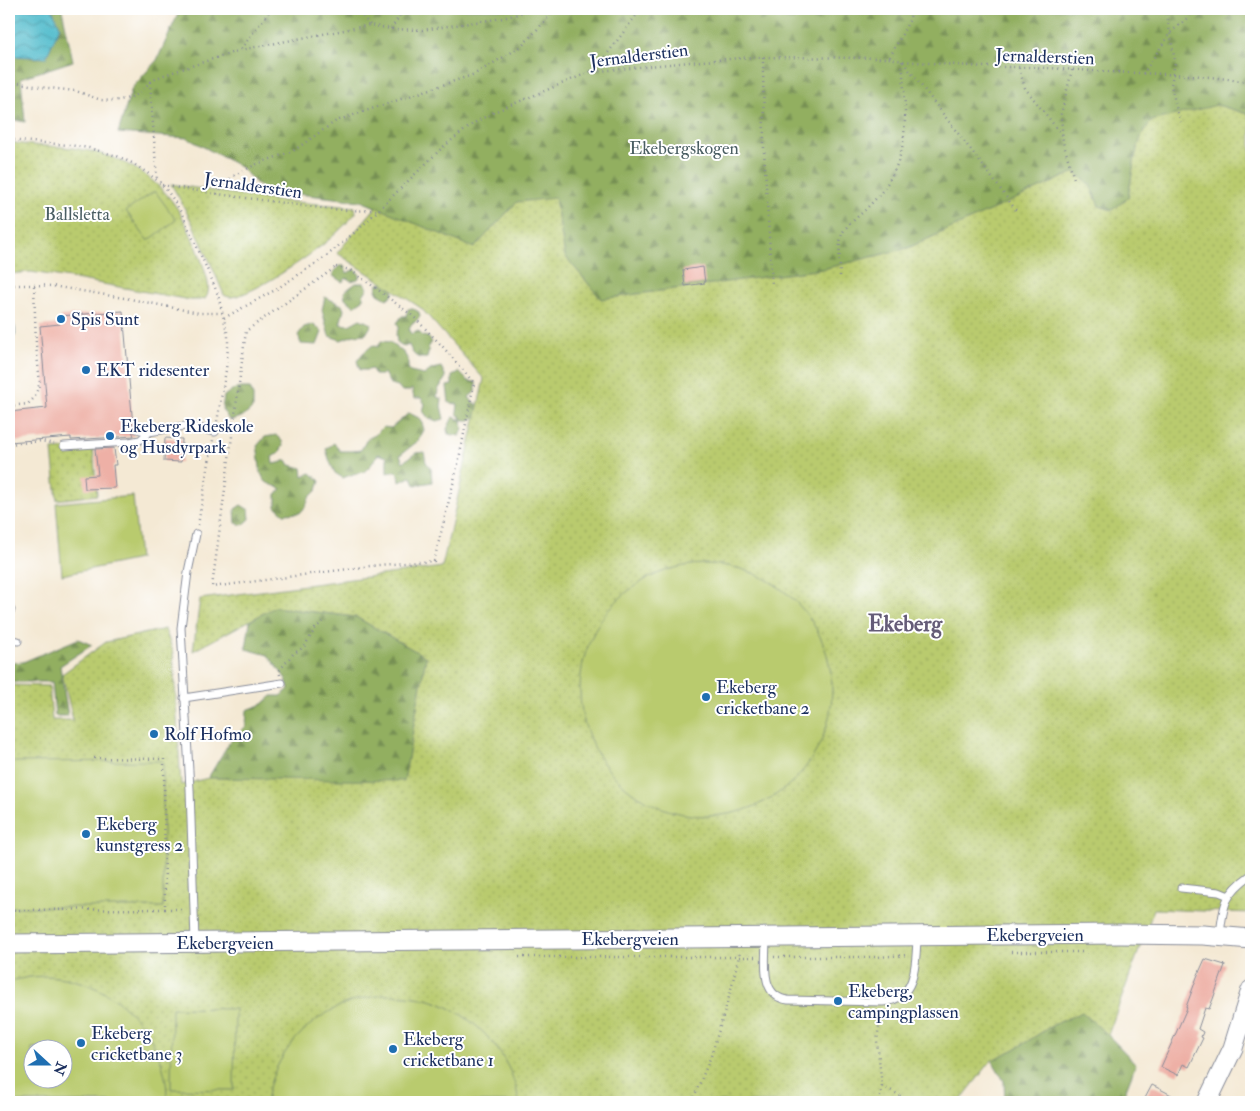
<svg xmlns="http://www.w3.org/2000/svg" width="1260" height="1111" font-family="'IM FELL Double Pica',serif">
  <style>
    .forest { fill: url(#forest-firs); stroke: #566f60 }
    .park { fill: url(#park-dots); stroke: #6a7d66; fill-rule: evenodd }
    .garden { fill: #b9cb6e; stroke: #6a7d66; fill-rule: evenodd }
    .water { fill: url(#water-waves); stroke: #367695 }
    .building { fill: #eeb0a6 }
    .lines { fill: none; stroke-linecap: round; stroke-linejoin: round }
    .lane-casing { stroke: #888c99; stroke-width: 9 }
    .secondary-casing { stroke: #888c99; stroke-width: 21 }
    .path { stroke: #888c99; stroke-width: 2.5; stroke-dasharray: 1 4; stroke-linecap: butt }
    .lane { stroke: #fff; stroke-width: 7 }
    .secondary { stroke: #fff; stroke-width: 19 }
    .poi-dot { fill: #1f6fb2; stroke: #fff; stroke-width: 2 }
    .labels { text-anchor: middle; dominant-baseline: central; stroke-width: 4; stroke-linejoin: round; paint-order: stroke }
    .street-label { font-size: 18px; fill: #1b2f5e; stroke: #fff }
    .park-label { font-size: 18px; fill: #4a5e63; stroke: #fff }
    .poi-label { font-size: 18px; fill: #1b2f5e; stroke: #fff; text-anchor: start }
    .district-label { font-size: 22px; font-weight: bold; fill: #655c77; stroke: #fff }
  </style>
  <defs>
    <pattern id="forest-firs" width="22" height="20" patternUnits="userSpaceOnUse" patternTransform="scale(1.25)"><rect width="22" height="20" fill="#92af61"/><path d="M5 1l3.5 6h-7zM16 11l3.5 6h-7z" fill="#768f53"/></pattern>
    <pattern id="park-dots" width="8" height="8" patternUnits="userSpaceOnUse" patternTransform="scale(1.25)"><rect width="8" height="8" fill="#b9cb6e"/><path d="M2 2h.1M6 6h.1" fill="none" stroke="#9eaf62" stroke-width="1.8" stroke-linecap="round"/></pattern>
    <pattern id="water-waves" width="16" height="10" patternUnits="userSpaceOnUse" patternTransform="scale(1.25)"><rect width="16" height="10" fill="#51bccc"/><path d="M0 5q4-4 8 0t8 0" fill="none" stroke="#4299a9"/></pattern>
  </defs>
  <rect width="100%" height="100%" fill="#fff"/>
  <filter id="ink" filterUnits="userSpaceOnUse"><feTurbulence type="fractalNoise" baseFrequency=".02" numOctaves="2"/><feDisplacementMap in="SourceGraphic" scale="10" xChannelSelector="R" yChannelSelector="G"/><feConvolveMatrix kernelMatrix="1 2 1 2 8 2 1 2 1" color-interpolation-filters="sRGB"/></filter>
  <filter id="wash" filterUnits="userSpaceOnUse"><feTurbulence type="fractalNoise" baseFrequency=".0096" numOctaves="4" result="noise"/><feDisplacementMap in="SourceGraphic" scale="20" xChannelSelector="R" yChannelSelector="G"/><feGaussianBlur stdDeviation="1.12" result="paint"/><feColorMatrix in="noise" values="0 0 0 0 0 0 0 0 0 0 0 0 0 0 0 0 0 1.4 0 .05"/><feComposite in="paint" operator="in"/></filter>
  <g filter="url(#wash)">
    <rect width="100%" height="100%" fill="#f4e9d4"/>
    <g class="forest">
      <path d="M9 9H62L73 61 21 78 25 122 9 119Z"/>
      <path d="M165 9H1251V115L1217 105 1135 157 1128 198 1112 210 1099 206 1090 185 1075 172 908 248 823 269 601 299 565 256 555 199 517 202 474 248 361 201 263 190 239 166 187 138 118 133 132 88 157 60 179 12Z"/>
      <path d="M339 266H344L347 273 355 269 360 275 358 279 351 281 347 278 342 282 333 276V273Z"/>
      <path d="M356 283H364L368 288 363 295V300L354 306 345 298 344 292Z"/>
      <path d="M378 284H387L393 287V294L387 299 378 294 376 290Z"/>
      <path d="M325 297 342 305 344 310 340 324 349 325 360 319 372 324 366 334 354 335 341 340 329 336 322 310Z"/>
      <path d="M412 308 419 312 420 317 415 322 412 323 409 330 411 334 418 331 423 336 428 337 432 342 428 348 429 350 427 358C416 359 413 355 409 345L404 347 397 342 396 334 399 327 397 323 402 316H406L408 309Z"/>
      <path d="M314 324 322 332 317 345 301 344 298 335 304 327Z"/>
      <path d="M381 341 390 342 404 353 408 360V367L410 372 424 375 432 369 441 367 446 377 438 390 437 397 442 399 441 406 444 419 437 421 429 419 423 411 425 404 421 398H414L412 389 409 391H402L398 386 390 384 384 373 381 375H375L372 369 368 370H360L357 361 363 353 373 345 378 347Z"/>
      <path d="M459 372 468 381 476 382V391L469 397 472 401 480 406 479 414 470 420H462L457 413 458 404 449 403 447 386 452 385V376Z"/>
      <path d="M241 388H250L253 396V408C246 415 240 419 229 420L222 409 224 396 232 390Z"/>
      <path d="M409 413 421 419 424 430 418 441 400 455 403 462 416 453 424 452 426 462 431 469 432 482 415 485 413 479 410 477 400 482 399 475 396 471 387 473V457L378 454 371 465 364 472 353 474 343 478 335 473 330 462 326 449 334 443 340 451H352L361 450 367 439 375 435 383 427 391 428Z"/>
      <path d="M453 417 462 420 463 429 460 436 448 434 447 429Z"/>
      <path d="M276 435 282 441 283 446 279 453 272 457 273 464 279 463 287 460 290 465 302 468 303 476 311 473 320 481 317 490 309 498 306 506 300 513 284 514 276 507V494L282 489C277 486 270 485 266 482 258 474 260 457 257 446L265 437Z"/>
      <path d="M241 505 249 510 250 519 243 525 236 523 235 509Z"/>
      <path d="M274 607 356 617 426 657 404 782 208 778 229 743 246 726 247 710 263 704 272 696H281L289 689 286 679 268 655 246 649 250 621Z"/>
      <path d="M78 639 92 645 60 666 68 716H55L52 682H9V663L23 662Z"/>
      <path d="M1082 1012 1108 1035 1136 1064 1121 1102H1005L1004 1081 992 1060 1015 1049 1053 1025Z"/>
    </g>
    <g class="park">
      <path d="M1217 105 1251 115V913L1154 909 1108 1035 1082 1012 1053 1025 1015 1049 992 1060 963 1097 961 1102H9V685L49 686 52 720H73L62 674 106 642 165 629 173 651 181 785 208 778 404 781 426 657 356 617 275 607 193 651 200 599 442 567 484 379 421 308 337 253 376 207 474 248 517 202 555 198 565 256 601 299 823 269 908 248 1075 172 1090 185 1099 206 1112 210 1128 198 1135 157 1142 134 1151 121ZM32 1048H62V1078H32Z"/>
      <path d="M9 142C34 147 60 145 85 150 118 156 151 173 172 201 183 215 189 232 197 248 200 257 211 284 208 292 208 295 206 297 205 299L200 300H190L70 278 31 272 9 274Z"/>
      <path d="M171 184 271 200 355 207 356 213C346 224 336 234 325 243 308 257 251 296 231 297 228 297 226 296 224 295 208 257 192 219 171 184Z"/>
      <path d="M93 447 97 495 57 500 52 450Z"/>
    </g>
    <g class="garden">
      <path d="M155 191 176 220 148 241 126 211Z"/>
      <path d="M133 496 139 559 62 575 56 503Z"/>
      <circle cx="706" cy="690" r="126"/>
      <path d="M163 761V907H9V762Z"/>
      <path d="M46 976C62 977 77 980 91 986 137 1005 169 1053 167 1102H9V981L30 977ZM62 1048V1078H32V1048Z"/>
      <path d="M384 995C399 995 415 996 430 1000 475 1014 512 1054 519 1102H266C273 1055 308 1016 353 1001 363 998 373 997 384 995Z"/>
      <path d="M172 1008 235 1009 234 1090 171 1089Z"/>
    </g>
    <g class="water">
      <path d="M9 9H52L60 26 46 58 15 56 9 52Z"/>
      <path d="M9 317C13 321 17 330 15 335 13 337 11 338 9 340Z"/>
    </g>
    <g id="blocks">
      <g class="building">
        <path d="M703 267 705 283 685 286 683 270Z"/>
        <path d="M123 311 133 426 132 430 134 436 71 440V437L9 442V412L47 408 40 326 60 324V316Z"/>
        <path d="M165 438 182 439 181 462 164 461Z"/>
        <path d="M114 448 116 465H113L115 488 85 489 84 476 98 475 95 449Z"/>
        <path d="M1205 959 1225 965 1213 999 1209 1009 1205 1008 1198 1029 1203 1032 1201 1037 1203 1038 1189 1067 1183 1064 1178 1075 1161 1067 1187 1008 1186 1007 1197 977Z"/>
        <path d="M1152 1085 1158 1088 1185 1102H1143Z"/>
      </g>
    </g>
  </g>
  <g filter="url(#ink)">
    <use href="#blocks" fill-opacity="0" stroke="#888c99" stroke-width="1"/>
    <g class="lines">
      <g class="lane-casing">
        <g id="lane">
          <path d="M137 429 149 432 185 426 198 428 215 432"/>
          <path d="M64 446 129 442 140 440 149 432"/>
          <path d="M9 611 11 610"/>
          <path d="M9 640 18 641"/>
          <path d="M184 698 282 683"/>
          <path d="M1181 888 1219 892 1229 896"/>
          <path d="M1220 935C1223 905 1225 893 1251 875"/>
          <path d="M766 938C766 960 759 997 788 1000L883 1002C917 1000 916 962 917 936"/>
          <path d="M195 942 190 789 181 628 188 572 196 534"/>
        </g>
      </g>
      <g class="secondary-casing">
        <g id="secondary">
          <path d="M9 944 1120 934 1203 935 1251 939"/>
          <path d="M1207 1102 1233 1048 1251 990"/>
        </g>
      </g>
      <g class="path">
        <path d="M356 9 370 25"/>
        <path d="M1166 9 1175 62 1171 85 1176 107 1181 122"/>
        <path d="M391 29 404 9"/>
        <path d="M241 49 271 9"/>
        <path d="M763 57 764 150 772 286"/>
        <path d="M890 57 910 19 911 9"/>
        <path d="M903 62 987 171 1018 213"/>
        <path d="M1019 68 1025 88 1062 135"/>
        <path d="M1072 70 1061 114 1063 142 1074 179"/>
        <path d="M591 71 605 57 641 9"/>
        <path d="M1143 74 1170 33 1198 9"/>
        <path d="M9 81 40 87 76 91 101 100 111 101 126 99 137 95 150 82 161 76 240 50 370 25 391 29 422 30 503 18 535 9"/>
        <path d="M150 82 157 180"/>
        <path d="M9 139 19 141 69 145 89 148 117 156 132 163 146 172 162 184 173 199 182 214 212 280 218 295 228 336V347L226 370 217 422"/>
        <path d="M162 185C201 192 239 197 277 202 311 207 344 212 378 210"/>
        <path d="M217 194 225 183 235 175 257 164 293 151 336 121 475 74 522 46 556 9"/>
        <path d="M336 267 350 270 373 286 414 317 443 347 474 383 458 464 434 561 378 565 212 587 246 331Z"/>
        <path d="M840 276C840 264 838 245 842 234 845 226 862 214 868 207 878 197 887 186 893 173 911 139 904 98 902 61"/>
        <path d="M9 285H34L52 286 130 299 199 313H222"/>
        <path d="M224 318 275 290 324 258 360 228 443 147 474 123 494 112 590 72 689 62 755 57 890 58 902 61 985 67H1033L1110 72 1191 75 1228 79 1251 83"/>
        <path d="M9 406 28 404 34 398 40 383 36 345 34 285"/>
        <path d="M9 444 42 441 54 444"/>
        <path d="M198 525 213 440"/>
        <path d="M280 675 279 671 293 654 304 647 315 629 324 620"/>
        <path d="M165 909H184"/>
        <path d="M9 910 165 909 164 759 93 758"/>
        <path d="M1011 952H1089"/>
        <path d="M519 957H756"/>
        <path d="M774 957H875L908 955"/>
        <path d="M882 1086 894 1092 910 1102"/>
        <path d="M693 1098 700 1102"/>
        <path d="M692 1102 711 1056 729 997 740 952"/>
        <path d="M879 1102 882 1086 877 1041 881 1010"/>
      </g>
      <use href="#lane" class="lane"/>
      <use href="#secondary" class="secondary"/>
    </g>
  </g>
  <g class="poi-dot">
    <circle cx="61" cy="319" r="5"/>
    <circle cx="86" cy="370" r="5"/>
    <circle cx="110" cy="436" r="5"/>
    <circle cx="706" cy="697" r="5"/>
    <circle cx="154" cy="734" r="5"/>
    <circle cx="86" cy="834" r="5"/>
    <circle cx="838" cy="1001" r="5"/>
    <circle cx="81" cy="1043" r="5"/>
    <circle cx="393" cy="1049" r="5"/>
  </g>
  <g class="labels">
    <g class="street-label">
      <text transform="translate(639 56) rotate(-7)">Jernalderstien</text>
      <text transform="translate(1045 57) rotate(2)">Jernalderstien</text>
      <text transform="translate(253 186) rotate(8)">Jernalderstien</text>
      <text x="1035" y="935">Ekebergveien</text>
      <text x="630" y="939">Ekebergveien</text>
      <text x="225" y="943">Ekebergveien</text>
    </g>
    <g class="park-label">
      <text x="684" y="148">Ekebergskogen</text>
      <text x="77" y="214">Ballsletta</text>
    </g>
    <g class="poi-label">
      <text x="71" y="319">Spis Sunt</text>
      <text x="96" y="370">EKT ridesenter</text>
      <text x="120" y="426">Ekeberg Rideskole<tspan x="120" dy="21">og Husdyrpark</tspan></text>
      <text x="716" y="687">Ekeberg<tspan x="716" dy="21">cricketbane 2</tspan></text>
      <text x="164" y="734">Rolf Hofmo</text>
      <text x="96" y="824">Ekeberg<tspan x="96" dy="21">kunstgress 2</tspan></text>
      <text x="848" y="991">Ekeberg,<tspan x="848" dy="21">campingplassen</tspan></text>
      <text x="91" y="1033">Ekeberg<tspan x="91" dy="21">cricketbane 3</tspan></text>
      <text x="403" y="1039">Ekeberg<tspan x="403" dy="21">cricketbane 1</tspan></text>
    </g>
    <g class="district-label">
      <text x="905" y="624">Ekeberg</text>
    </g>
  </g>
  <rect width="1260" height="1111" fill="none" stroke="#fff" stroke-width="30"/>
  <g transform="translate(48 1064) rotate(111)"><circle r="24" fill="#ffffff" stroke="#a4acbf"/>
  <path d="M0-4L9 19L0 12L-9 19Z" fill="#1f6fb2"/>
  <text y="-8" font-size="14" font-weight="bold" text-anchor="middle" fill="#1b2f5e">N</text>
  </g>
</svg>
